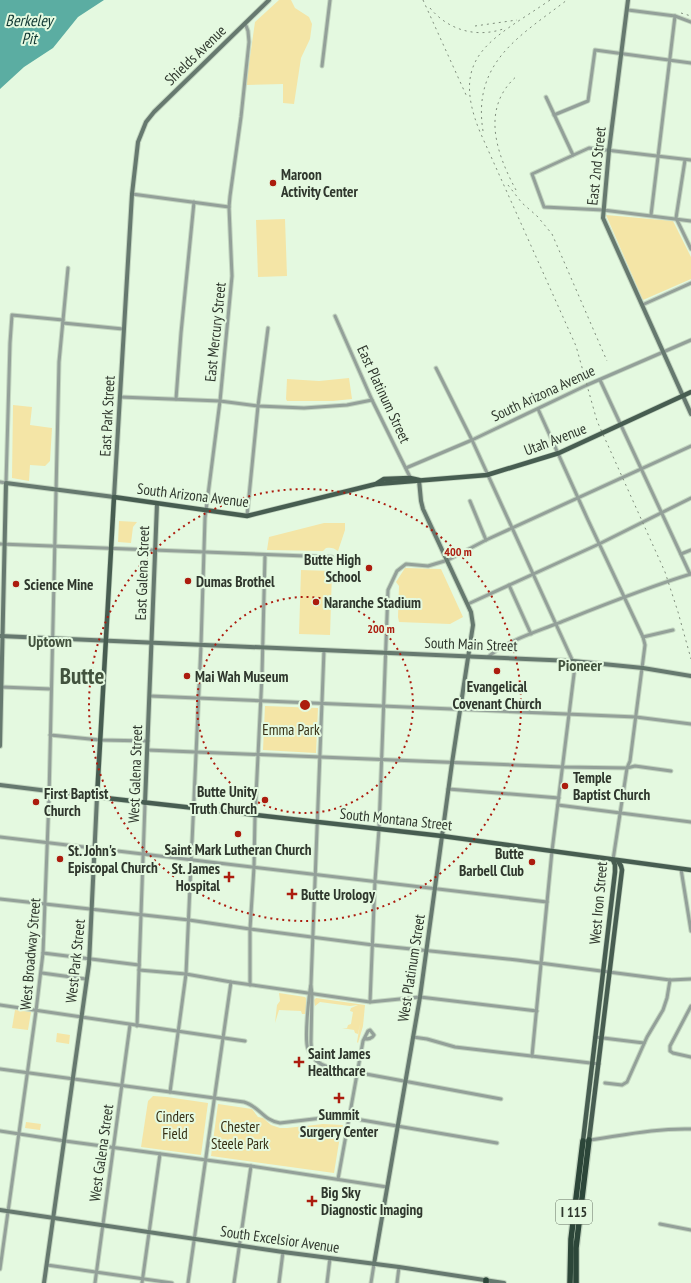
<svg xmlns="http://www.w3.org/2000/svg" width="691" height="1283" font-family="'PT Sans Narrow',sans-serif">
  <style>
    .green { fill: #f4e5a6 }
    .water { fill: #5bada2 }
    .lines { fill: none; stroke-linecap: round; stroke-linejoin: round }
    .street-casing { stroke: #c3d6c0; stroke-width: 5 }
    .secondary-casing { stroke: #c3d6c0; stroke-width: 6 }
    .primary-casing { stroke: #c3d6c0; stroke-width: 6 }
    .highway-casing { stroke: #c3d6c0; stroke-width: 8 }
    .street { stroke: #93a099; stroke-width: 3 }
    .secondary { stroke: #66796f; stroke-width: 4 }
    .primary { stroke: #475d51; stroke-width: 4.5 }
    .highway { stroke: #2c4639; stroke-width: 5.5 }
    .rail { stroke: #7f8d7c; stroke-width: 1; stroke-dasharray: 2 4; stroke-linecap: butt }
    .ring { fill: none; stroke: #ac1c0e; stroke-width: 2; stroke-dasharray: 2 4 }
    .poi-dot { fill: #ac1c0e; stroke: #e4f9e0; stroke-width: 1.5 }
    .labels { text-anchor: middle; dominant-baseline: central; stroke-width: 4; stroke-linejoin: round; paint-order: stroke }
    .shield { fill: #e4f9e0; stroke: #657163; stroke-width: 1 }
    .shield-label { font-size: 14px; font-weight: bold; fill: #2f372d }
    .street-label { font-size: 15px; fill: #2f372d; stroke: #e4f9e0 }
    .poi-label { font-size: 15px; font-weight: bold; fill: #2f372d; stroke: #e4f9e0; text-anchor: start }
    .park-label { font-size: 15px; fill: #383115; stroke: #e4f9e0 }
    .water-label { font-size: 16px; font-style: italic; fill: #113833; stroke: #e4f9e0 }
    .neighbourhood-label { font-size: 16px; font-weight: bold; fill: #42533e; stroke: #e4f9e0 }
    .town-label { font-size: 23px; font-weight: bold; fill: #42533e; stroke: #e4f9e0 }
    .centre { fill: #ac1c0e; stroke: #e4f9e0; stroke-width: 2 }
    .ring-label { font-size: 12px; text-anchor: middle; font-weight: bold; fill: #ac1c0e; stroke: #e4f9e0; stroke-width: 4; stroke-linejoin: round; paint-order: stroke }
  </style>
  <rect width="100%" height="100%" fill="#e4f9e0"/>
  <g class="green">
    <path d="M279 0H291L295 8 309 17 312 24 310 39 301 58 294 104 283 103V84L246 85 255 22Z"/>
    <path d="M606 215 673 221 691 257V279L643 300Z"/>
    <path d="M285 219 287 276 258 277 256 220Z"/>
    <path d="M349 378 352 399 333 401H287L286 399 287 379 319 381Z"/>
    <path d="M13 405 32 407 30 425 52 428 50 461 45 466 30 465 29 481 12 478Z"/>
    <path d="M119 521 137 522 133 527 131 543 118 542Z"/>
    <path d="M324 523H345V530L338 551C334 548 331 547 326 548L323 551 267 550 269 537Z"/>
    <path d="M405 568 441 569 463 617 450 624 399 622 398 617 399 586 396 582Z"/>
    <path d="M301 570 332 571 330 635 299 634Z"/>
    <path d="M265 706 318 708 316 753 263 750Z"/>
    <path d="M279 993 305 997 306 998V1014H302L301 1011 279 1010 275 1023 277 1005 280 1001Z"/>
    <path d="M316 998 365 1005 363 1026 358 1043 357 1042 360 1024 358 1034 355 1033 354 1030 342 1028H347L348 1025 351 1024 353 1012 350 1011 351 1008 358 1005 350 1006 320 1002 315 1006 314 1000Z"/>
    <path d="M15 1010 31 1012 28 1030 12 1028Z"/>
    <path d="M57 1033 70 1035 69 1044 56 1042Z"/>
    <path d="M153 1096 167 1097 208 1103 201 1155 141 1147 148 1101Z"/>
    <path d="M218 1104 252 1109 258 1117 263 1118 271 1125 280 1128H287L323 1124 343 1125 342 1129 334 1128 332 1129 333 1131 338 1132 339 1129 341 1130 334 1173 211 1156Z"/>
    <path d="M26 1122 41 1124 40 1130 25 1128Z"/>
  </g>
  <path class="water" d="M0 0H104L78 17 53 48 24 67 0 89Z"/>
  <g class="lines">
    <g class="street-casing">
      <g id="street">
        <path d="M628 10 675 16 691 22"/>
        <path d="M322 66 330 0"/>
        <path d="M546 97 573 155"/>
        <path d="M554 115 588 101 595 50 691 63"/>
        <path d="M685 160 676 218 691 249"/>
        <path d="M691 160 589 148 532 174 544 207 603 210 691 221"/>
        <path d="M132 194 229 207"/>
        <path d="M651 215 675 16"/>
        <path d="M642 305 691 283"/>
        <path d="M335 316 372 400 411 479"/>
        <path d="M63 323 123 329"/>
        <path d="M436 368 472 440 575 666 552 851 532 1056"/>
        <path d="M600 380 690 574"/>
        <path d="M120 397 220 401 258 406 304 408 347 405 372 400"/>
        <path d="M176 399 181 333 194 202"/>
        <path d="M538 409 588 520 643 637 645 645 630 761 627 768 613 860"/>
        <path d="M406 468 472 440 587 385 691 340"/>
        <path d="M0 482 6 483 10 343 12 315 63 320"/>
        <path d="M470 501 486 540"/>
        <path d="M247 516 258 406 268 328"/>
        <path d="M0 544 332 557"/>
        <path d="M681 554 691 550"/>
        <path d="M509 585 531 634"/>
        <path d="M468 604 599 544 691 498"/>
        <path d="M643 637 673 630"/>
        <path d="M324 650 311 984C309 995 304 1040 308 1049 310 1057 320 1065 328 1067L501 1099"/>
        <path d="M488 657C507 641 533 633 556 624 601 606 645 588 691 574"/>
        <path d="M1 687 51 689"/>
        <path d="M150 696 636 717 691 724"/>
        <path d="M50 735 100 740 148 741"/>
        <path d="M147 750 563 767 627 768 635 766 671 771"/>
        <path d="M448 789 559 798"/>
        <path d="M558 805 691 822"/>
        <path d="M0 837 547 902"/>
        <path d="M681 869 691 931"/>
        <path d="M0 899 189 920 250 929 373 945 517 960 670 980 691 979"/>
        <path d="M43 953 139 965"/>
        <path d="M139 970 186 974 231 982 370 1002 420 997 537 1011"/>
        <path d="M42 973 86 979"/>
        <path d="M250 985V929L254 867 255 816 262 675 265 555"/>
        <path d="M311 986 312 994 311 1042 312 1056"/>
        <path d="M370 1002 375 881 379 829 388 590 397 571 406 564 428 566 448 560 486 540 691 446"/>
        <path d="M0 1005 245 1041"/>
        <path d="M691 1006 670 1046V1051L673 1053 691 1057"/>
        <path d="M137 1026 145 803"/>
        <path d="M413 1037 427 1039 455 1047 599 1064"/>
        <path d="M595 1037 644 1043"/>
        <path d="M0 1069 244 1102C259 1106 264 1121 280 1123L322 1118 344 1117 497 1143"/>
        <path d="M605 1083 622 1085 627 1082 647 1037 663 1010 667 998 670 980"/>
        <path d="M170 1092 186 974 187 952 201 645 205 518 220 401 232 276 229 207 230 196 241 117 249 42 248 31 245 23"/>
        <path d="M0 1131 65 1141 251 1166 387 1187"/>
        <path d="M583 1141C620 1136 653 1128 691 1129"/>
        <path d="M338 1179 363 1041 368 1031 370 1030 374 1035C372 1039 368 1039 364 1039"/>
        <path d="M660 1224 691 1230"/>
        <path d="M47 1265 172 1283"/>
        <path d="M0 1269 36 1011 43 953 49 798 59 362 68 268"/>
        <path d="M95 1283 130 1025"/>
        <path d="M142 1283 160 1154"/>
        <path d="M188 1283 231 982"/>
        <path d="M234 1283 251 1166"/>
        <path d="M279 1283 283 1252"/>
        <path d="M327 1283 330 1258"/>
        <path d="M371 1283 374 1264"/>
        <path d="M397 1283 399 1267"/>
      </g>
    </g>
    <g class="secondary-casing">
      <g id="secondary">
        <path d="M628 0 609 150 603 218 691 414"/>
        <path d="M0 636 573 661 643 668 691 676"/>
        <path d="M0 746 6 483 114 497 132 194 138 142 146 122 154 112 269 0"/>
        <path d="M0 785 97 797 89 964 44 1283"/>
        <path d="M145 803 157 504"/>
        <path d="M0 1210 283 1252 399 1267 504 1283"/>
        <path d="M374 1264 420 997 452 763 473 625 471 612 423 509 421 501 419 480"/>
      </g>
    </g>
    <g class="primary-casing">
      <g id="primary">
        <path d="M419 480 410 478 384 479 376 484 247 516 114 497 97 797 442 836 691 870"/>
        <path d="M377 484 487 475 559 453 691 392"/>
        <path d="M589 1140 622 870 621 866 618 861"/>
        <path d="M583 1141 615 872V865L613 860"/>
      </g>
    </g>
    <g class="highway-casing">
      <g id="highway">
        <path d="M486 1280V1283"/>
        <path d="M570 1283 571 1239 583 1141"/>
        <path d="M576 1283V1248L589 1140"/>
      </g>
    </g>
    <use href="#street" class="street"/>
    <use href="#secondary" class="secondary"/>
    <use href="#primary" class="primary"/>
    <use href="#highway" class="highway"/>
    <g class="rail">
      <path d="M423 0 467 97"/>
      <path d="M550 0C494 39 448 54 480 132L576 346 597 421 665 572 678 612 691 659"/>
      <path d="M430 8C448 30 476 38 503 29"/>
      <path d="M681 13 691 16"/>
      <path d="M475 26 517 20"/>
      <path d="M483 131C472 62 520 36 567 0"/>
      <path d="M508 185 522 203 537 216 552 234 607 361"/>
      <path d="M516 190C496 153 480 107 518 75"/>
    </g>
  </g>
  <g class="ring">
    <circle cx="305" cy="705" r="108"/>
    <circle cx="305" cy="705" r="216"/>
  </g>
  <g class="poi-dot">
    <circle cx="273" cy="183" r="4"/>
    <circle cx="369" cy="568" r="4"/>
    <circle cx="188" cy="581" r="4"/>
    <circle cx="16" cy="584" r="4"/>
    <circle cx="316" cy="602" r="4"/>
    <circle cx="497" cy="671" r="4"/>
    <circle cx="187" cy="676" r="4"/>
    <circle cx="565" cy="786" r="4"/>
    <circle cx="265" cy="800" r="4"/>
    <circle cx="36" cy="802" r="4"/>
    <circle cx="238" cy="834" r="4"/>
    <circle cx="60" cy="859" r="4"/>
    <circle cx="532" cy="862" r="4"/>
    <path d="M227 871h4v4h4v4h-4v4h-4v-4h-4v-4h4z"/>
    <path d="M290 888h4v4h4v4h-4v4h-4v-4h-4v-4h4z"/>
    <path d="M297 1056h4v4h4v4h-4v4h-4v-4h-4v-4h4z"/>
    <path d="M337 1092h4v4h4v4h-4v4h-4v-4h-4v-4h4z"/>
    <path d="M310 1195h4v4h4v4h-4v4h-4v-4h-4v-4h4z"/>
  </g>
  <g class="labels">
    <rect class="shield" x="556" y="1200" width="36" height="24" rx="3"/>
    <g class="shield-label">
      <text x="574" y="1212">I 115</text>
    </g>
    <g class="street-label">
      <text transform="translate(195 55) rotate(-44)">Shields Avenue</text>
      <text transform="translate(596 166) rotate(-84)">East 2nd Street</text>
      <text transform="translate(215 332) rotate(-84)">East Mercury Street</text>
      <text transform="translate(543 393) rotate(-25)">South Arizona Avenue</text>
      <text transform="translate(384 394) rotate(65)">East Platinum Street</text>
      <text transform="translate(107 416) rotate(-87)">East Park Street</text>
      <text transform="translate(555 439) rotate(-21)">Utah Avenue</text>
      <text transform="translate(193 495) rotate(7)">South Arizona Avenue</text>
      <text transform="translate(142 573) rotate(-88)">East Galena Street</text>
      <text transform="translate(471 644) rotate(2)">South Main Street</text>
      <text transform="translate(135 774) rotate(-88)">West Galena Street</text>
      <text transform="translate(396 819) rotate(6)">South Montana Street</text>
      <text transform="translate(598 903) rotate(-85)">West Iron Street</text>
      <text transform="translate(30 954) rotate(-85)">West Broadway Street</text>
      <text transform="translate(75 961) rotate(-84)">West Park Street</text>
      <text transform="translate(411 968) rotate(-81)">West Platinum Street</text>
      <text transform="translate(101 1153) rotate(-82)">West Galena Street</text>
      <text transform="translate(280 1239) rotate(8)">South Excelsior Avenue</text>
    </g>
    <g class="poi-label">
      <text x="281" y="174">Maroon<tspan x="281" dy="17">Activity Center</tspan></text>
      <text x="361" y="559" text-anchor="end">Butte High<tspan x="361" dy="17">School</tspan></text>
      <text x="196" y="581">Dumas Brothel</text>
      <text x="24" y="584">Science Mine</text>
      <text x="324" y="602">Naranche Stadium</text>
      <text x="195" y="676">Mai Wah Museum</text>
      <text x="497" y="686" text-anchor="middle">Evangelical<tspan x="497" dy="17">Covenant Church</tspan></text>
      <text x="573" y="777">Temple<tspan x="573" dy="17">Baptist Church</tspan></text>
      <text x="257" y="791" text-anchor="end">Butte Unity<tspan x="257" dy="17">Truth Church</tspan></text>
      <text x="44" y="793">First Baptist<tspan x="44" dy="17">Church</tspan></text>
      <text x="238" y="849" text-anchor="middle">Saint Mark Lutheran Church</text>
      <text x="68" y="850">St. John's<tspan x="68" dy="17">Episcopal Church</tspan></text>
      <text x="524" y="853" text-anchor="end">Butte<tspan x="524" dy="17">Barbell Club</tspan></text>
      <text x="220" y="868" text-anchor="end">St. James<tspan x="220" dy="17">Hospital</tspan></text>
      <text x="301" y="894">Butte Urology</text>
      <text x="308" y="1053">Saint James<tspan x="308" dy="17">Healthcare</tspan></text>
      <text x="339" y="1114" text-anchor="middle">Summit<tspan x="339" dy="17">Surgery Center</tspan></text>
      <text x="321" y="1192">Big Sky<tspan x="321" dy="17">Diagnostic Imaging</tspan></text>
    </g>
    <g class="park-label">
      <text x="291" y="729">Emma Park</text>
      <text x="175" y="1116">Cinders<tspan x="175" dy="17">Field</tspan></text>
      <text x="240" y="1126">Chester<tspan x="240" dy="17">Steele Park</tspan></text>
    </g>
    <g class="water-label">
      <text x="29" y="20">Berkeley<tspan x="29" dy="18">Pit</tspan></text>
    </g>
    <g class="neighbourhood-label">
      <text x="50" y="641">Uptown</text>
      <text x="580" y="665">Pioneer</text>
    </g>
    <g class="town-label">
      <text x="82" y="675">Butte</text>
    </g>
  </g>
  <circle cx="305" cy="705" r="6" class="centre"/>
  <g class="ring-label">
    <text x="458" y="556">400 m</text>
    <text x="381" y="633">200 m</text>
  </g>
</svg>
